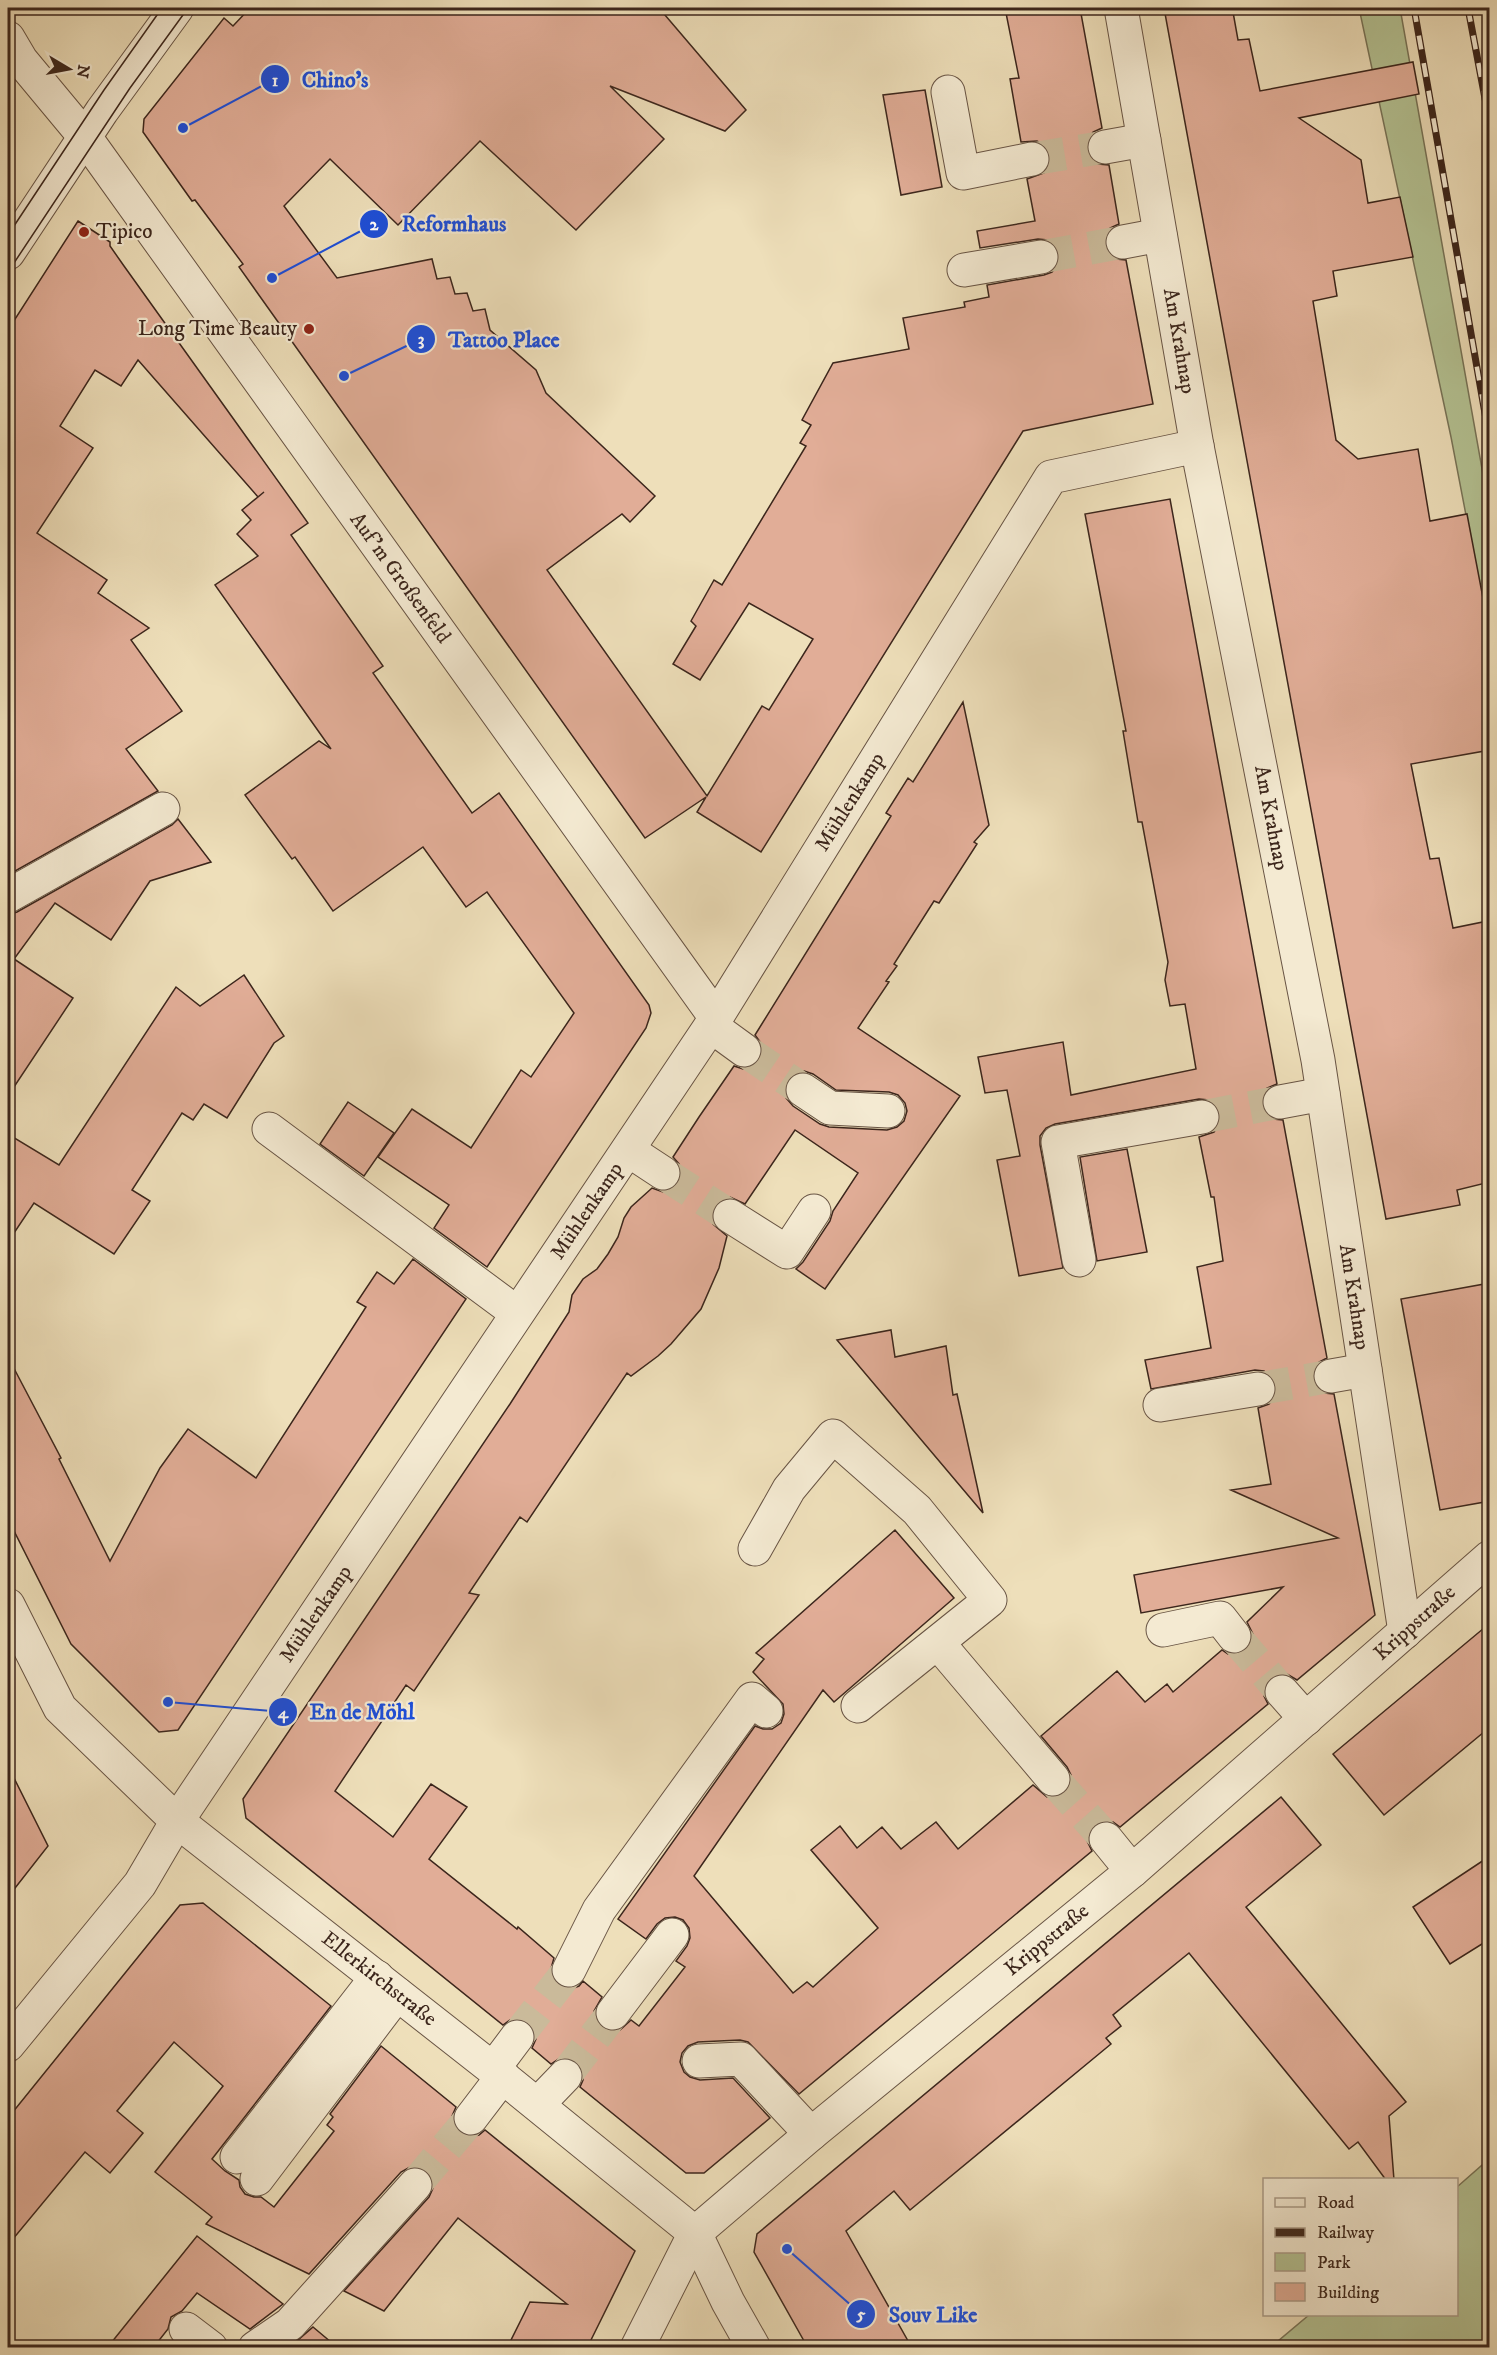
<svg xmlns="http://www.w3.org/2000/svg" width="1497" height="2355" font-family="'IM FELL DW Pica',serif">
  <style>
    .green { fill: #b4c293; stroke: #787458; stroke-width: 1.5 }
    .building { fill: #e1ad97; stroke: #3c261c; stroke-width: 1.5; fill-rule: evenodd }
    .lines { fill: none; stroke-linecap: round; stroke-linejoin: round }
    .minor-tunnel { stroke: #caba9a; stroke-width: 33; stroke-dasharray: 33 16; stroke-linecap: butt }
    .minor-casing { stroke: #685444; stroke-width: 35 }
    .minor { stroke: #f4ead2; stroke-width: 33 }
    .tram { stroke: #3c261c; stroke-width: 1.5 }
    .rail-casing { stroke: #3c261c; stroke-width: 7 }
    .rail { stroke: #f4ead2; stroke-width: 4.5; stroke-dasharray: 14; stroke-linecap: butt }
    .poi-dot { fill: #8f2418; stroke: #f4ead2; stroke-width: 2 }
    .labels { text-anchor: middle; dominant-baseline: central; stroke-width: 4.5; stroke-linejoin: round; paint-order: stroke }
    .poi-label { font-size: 21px; fill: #3c261c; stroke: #f4ead2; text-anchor: start }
    .street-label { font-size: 21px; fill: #3c261c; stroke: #f4ead2 }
    .leader { fill: none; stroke: #1d4ed8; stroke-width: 2 }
    .callout-dot { fill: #1d4ed8; stroke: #f4ead2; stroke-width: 2 }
    .mark-label { font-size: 18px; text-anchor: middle; font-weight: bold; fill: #fff }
    .callout-label { font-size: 22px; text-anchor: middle; font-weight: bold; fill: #1d4ed8; stroke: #f4ead2; stroke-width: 4.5; stroke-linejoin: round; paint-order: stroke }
  </style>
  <rect width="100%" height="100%" fill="#eedfba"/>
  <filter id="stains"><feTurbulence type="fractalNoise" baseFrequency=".00333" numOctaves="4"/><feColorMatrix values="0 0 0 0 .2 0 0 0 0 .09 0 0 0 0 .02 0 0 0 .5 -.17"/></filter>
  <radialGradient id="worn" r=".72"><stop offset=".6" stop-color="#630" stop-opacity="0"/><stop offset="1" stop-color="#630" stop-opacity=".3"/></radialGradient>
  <g class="green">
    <path d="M1359 8H1400L1489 508V635L1451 437Z"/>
    <path d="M1489 2159V2347H1271L1309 2315 1456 2314 1457 2187Z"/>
  </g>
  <g class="building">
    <path d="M250 8H659L746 110 725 131 610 86 664 139 576 230 480 141 398 225 330 159 284 206 337 278 432 259 437 279 450 277 455 294 467 293 473 311 485 309 490 330 536 370 546 393 655 496 630 522 622 514 547 570 707 796 762 706 769 710 813 639 749 603 700 680 673 664 696 626 691 621 714 580 722 585 806 446 800 443 811 425 802 420 833 363 909 349 903 318 965 307 964 302 989 297 987 285 1044 275 1052 272 1058 264 1059 253 1055 245 1048 240 1038 239 980 248 977 231 1035 221 1027 179 1044 173 1050 164V155L1046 146 1037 141 1021 142 1010 79 1019 78 1005 8H1080L1102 128 1093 132 1088 140 1087 151 1090 159 1098 164 1109 165 1119 224 1110 228 1106 235 1105 245 1109 255 1116 259 1126 260 1153 404 1023 431 761 852 697 812 706 797 645 838 239 267 243 264 195 200 192 201 143 132 144 119 224 18 233 26Z"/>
    <path d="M1164 8H1227L1228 13 1233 12 1238 40 1249 39 1260 91 1413 62 1419 94 1299 118 1361 160 1368 203 1400 197 1413 257 1333 271 1337 296 1313 301 1336 440 1358 459 1418 449 1430 521 1467 514 1490 635V750L1411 764 1430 859 1439 858 1453 928 1483 922 1490 955V1182L1457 1190 1460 1205 1386 1219Z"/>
    <path d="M925 90 942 187 901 195 883 95Z"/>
    <path d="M78 221 110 242V246L124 266 308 523 291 535 383 666 373 673 472 813 499 793 649 1005 651 1013 646 1028 487 1267 434 1228 449 1205 378 1157 412 1109 471 1148 521 1070 531 1077 574 1013 487 892 466 907 423 847 333 911 295 857 292 859 245 795 319 741 331 749 215 585 258 556 237 534 251 520 242 510 264 492 258 497 138 360 121 386 95 370 60 426 93 448 37 533 107 580 98 593 149 628 131 640 182 711 126 749 158 791 8 875V330Z"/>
    <path d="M1170 499 1277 1084 1267 1088 1263 1095 1262 1105 1266 1115 1273 1119 1283 1120 1327 1358 1319 1362 1314 1369 1313 1380 1316 1388 1324 1393 1334 1394 1375 1615 1297 1680 1287 1674H1279L1270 1678 1264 1687V1696L1268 1704 1120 1827 1113 1822 1104 1820 1094 1825 1089 1832 1087 1841 1092 1851 799 2094 748 2042 740 2040 698 2042 688 2046 682 2053 680 2062 684 2072 690 2077 700 2080 733 2078 770 2118 704 2173H686L580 2087 583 2080V2071L578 2062 570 2058H560L551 2064 532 2048 536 2039 534 2030 529 2022 519 2018 510 2020 503 2025 246 1818 243 1799 510 1404 569 1312 572 1295 583 1279 597 1269 608 1254 618 1237 624 1218 631 1207 652 1188 663 1192 672 1189 678 1184 682 1173 679 1164 673 1157 699 1117 734 1066 743 1069 751 1067 759 1061 763 1053 761 1043 755 1035 891 816 886 813 908 778 913 782 963 702 989 825 974 842 977 844 939 903 934 901 894 964 897 966 886 981 889 982 858 1028 960 1096 825 1289 796 1269 803 1262 830 1221 833 1211 858 1173 795 1130 745 1204 730 1197 721 1200 715 1206 711 1215 713 1224 727 1236 719 1268 701 1309 671 1344 658 1356 631 1376 627 1373 527 1522 520 1517 469 1593 479 1595 414 1691 406 1685 335 1791 393 1837 431 1784 467 1807 429 1859 517 1929 518 1927 554 1958 550 1972 553 1980 560 1986 571 1989 579 1986 583 1981 602 1997 594 2011 596 2020 601 2028 610 2031 620 2030 631 2020 639 2026 685 1967 676 1961 687 1946 690 1938 689 1928 683 1920 675 1917 665 1918 657 1924 646 1939 618 1919 755 1726 763 1729H772L781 1723 784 1714 783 1704 753 1672 764 1659 756 1653 895 1530 954 1598 834 1702 823 1690 694 1876 793 1993 807 1982 813 1987 878 1928 811 1850 840 1826 857 1848 882 1827 901 1849 936 1822 958 1849 1033 1785 1047 1797H1056L1065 1794 1071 1785V1775L1067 1767 1041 1736 1117 1671 1145 1702 1167 1684 1173 1692 1222 1650 1228 1654 1236 1655 1245 1651 1251 1644 1253 1634 1247 1622 1283 1587 1141 1613 1134 1575 1338 1538 1231 1490 1271 1484 1258 1408 1269 1404 1275 1396 1277 1387 1272 1377 1264 1371 1255 1370 1151 1389 1145 1360 1211 1348 1197 1267 1223 1261 1214 1197H1211L1199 1137 1214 1132 1219 1124 1221 1114 1217 1105 1209 1100 1199 1099 1055 1124 1046 1128 1040 1136V1145L1063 1268 1019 1276 997 1160 1020 1156 1007 1090 985 1093 978 1057 1063 1042 1071 1095 1196 1069 1185 1004 1170 1006 1165 980 1168 962 1142 822H1138L1123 731H1126L1085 514ZM804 1071 813 1074 836 1090 889 1092 898 1095 905 1103 907 1111 904 1121 897 1127 887 1130 829 1127 820 1124 793 1106 786 1098 784 1089 787 1080 794 1074Z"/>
    <path d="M178 819 211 862 150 881 111 940 55 903 14 959 73 998 8 1096V915L17 912 172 825Z"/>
    <path d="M244 975 284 1036 274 1043 227 1118 204 1104 193 1120 182 1113 132 1190 150 1201 114 1254 34 1203 8 1242V1134L59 1165 176 987 200 1006Z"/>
    <path d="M348 1102 394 1133 364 1176 320 1144Z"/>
    <path d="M1127 1149 1147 1252 1097 1261 1080 1157Z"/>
    <path d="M413 1259 466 1299 178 1730 159 1732 71 1644 8 1519V1357L61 1458 59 1459 110 1561 160 1468 188 1429 256 1478 366 1307 357 1302 377 1272 394 1284Z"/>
    <path d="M1490 1283V1501L1440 1510 1401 1299Z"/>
    <path d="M891 1330 895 1357 946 1346 953 1395 957 1394 983 1513 837 1340Z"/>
    <path d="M1490 1623V1727L1384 1815 1333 1754Z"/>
    <path d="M8 1766 48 1846 8 1897Z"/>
    <path d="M1281 1797 1321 1845 1246 1907 1406 2102 1389 2116 1394 2180H1386L1358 2142 1349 2149 1189 1953 1113 2015 1121 2026 1106 2038 1111 2044 910 2210 894 2191 846 2231 912 2348H808L754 2252 757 2234Z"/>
    <path d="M1490 1856V1939L1450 1964 1413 1907Z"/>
    <path d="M203 1903 331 2006 212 2159 225 2171 239 2180 240 2187 245 2194 254 2197H261L274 2207 334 2131 327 2125 333 2117 330 2114 381 2046 456 2107 452 2116 454 2126 459 2133 469 2137 479 2135 485 2130 635 2251 587 2348H507L530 2302 567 2304 458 2218 384 2311 344 2291 429 2197 433 2188V2179L428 2172 419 2167H410L401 2172 309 2274 206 2224 212 2217 155 2172 223 2086 174 2042 117 2111 143 2133 110 2173 85 2152 8 2245V2118L180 1905Z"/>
    <path d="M197 2236 283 2304 250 2329 197 2293 182 2311 171 2317 168 2329 153 2348H107Z"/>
    <path d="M313 2327 338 2348H289Z"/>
  </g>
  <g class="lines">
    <g class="minor-tunnel">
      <path d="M1032 159 1105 147"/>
      <path d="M1041 257 1123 242"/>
      <path d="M744 1050 803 1090"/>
      <path d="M1202 1117 1280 1102"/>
      <path d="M663 1173 730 1216"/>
      <path d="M1258 1389 1331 1376"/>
      <path d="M1234 1636 1282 1692"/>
      <path d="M1053 1779 1106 1839"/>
      <path d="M517 2037 569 1970"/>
      <path d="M565 2076 613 2013"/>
      <path d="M415 2185 471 2118"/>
    </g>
    <g class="minor-casing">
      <g id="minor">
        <path d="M1121 8 1197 446 1318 1060 1405 1632"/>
        <path d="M8 38 21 60 85 137 716 1018"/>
        <path d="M948 92 963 173 1032 159"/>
        <path d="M1105 147 1144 140"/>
        <path d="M1123 242 1160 235"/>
        <path d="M8 253 102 111 177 8"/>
        <path d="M964 270 1041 257"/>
        <path d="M8 896 163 809"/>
        <path d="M711 1026 744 1050"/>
        <path d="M803 1090 830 1108 888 1111"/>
        <path d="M1280 1102 1323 1094"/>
        <path d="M269 1129 517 1313"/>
        <path d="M628 1150 663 1173"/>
        <path d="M730 1216 787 1252 814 1211"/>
        <path d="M1079 1260 1058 1142 1202 1117"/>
        <path d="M1331 1376 1365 1370"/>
        <path d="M1160 1405 1258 1389"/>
        <path d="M755 1549 789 1489 833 1436 917 1510 990 1600 858 1706"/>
        <path d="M8 1605 60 1708 177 1821 493 2069 695 2233 728 2302 754 2348"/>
        <path d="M1163 1630 1220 1618 1234 1636"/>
        <path d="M938 1643 1053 1779"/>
        <path d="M1282 1692 1306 1719"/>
        <path d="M1106 1839 1132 1871"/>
        <path d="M569 1970 599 1910 752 1699 766 1711"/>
        <path d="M613 2013 672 1935"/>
        <path d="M8 2045 140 1884 177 1821 716 1018 1051 477 1197 446"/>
        <path d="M699 2061 741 2059 811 2134"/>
        <path d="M493 2069 517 2037"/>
        <path d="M538 2104 565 2076"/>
        <path d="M471 2118 503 2076"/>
        <path d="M237 2157 377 1977"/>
        <path d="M257 2179 397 1994"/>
        <path d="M186 2329 211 2348"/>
        <path d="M255 2348 290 2324 415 2185"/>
        <path d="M637 2348 695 2233 811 2134 1132 1871 1490 1557"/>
      </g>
    </g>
    <use href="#minor" class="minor"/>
    <g class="tram">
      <path d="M8 235 104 90 162 8"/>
      <path d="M8 272 130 88 188 8"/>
    </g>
    <g class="rail-casing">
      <g id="rail">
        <path d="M1414 8 1490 442"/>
        <path d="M1468 8 1490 125"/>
      </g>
    </g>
    <use href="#rail" class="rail"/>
  </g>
  <g class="poi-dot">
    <circle cx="84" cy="232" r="6"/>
    <circle cx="309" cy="329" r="6"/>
  </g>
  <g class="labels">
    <g class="poi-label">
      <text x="96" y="232">Tipico</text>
      <text x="297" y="329" text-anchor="end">Long Time Beauty</text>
    </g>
    <g class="street-label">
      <text transform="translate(1179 341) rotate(80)">Am Krahnap</text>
      <text transform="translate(400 578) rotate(54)">Auf'm Großenfeld</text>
      <text transform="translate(850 802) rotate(-58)">Mühlenkamp</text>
      <text transform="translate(1271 818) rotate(79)">Am Krahnap</text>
      <text transform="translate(587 1211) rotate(-56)">Mühlenkamp</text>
      <text transform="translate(1354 1297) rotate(81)">Am Krahnap</text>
      <text transform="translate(316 1614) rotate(-56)">Mühlenkamp</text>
      <text transform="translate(1415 1623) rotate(-42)">Krippstraße</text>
      <text transform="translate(1047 1940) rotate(-39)">Krippstraße</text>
      <text transform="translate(379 1979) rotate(38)">Ellerkirchstraße</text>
    </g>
  </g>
  <path class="leader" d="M183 128L275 79M272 278L374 224M344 376L421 339M168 1702L283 1712M787 2249L861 2314"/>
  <g class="callout-dot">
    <circle cx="183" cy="128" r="6"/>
    <circle cx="272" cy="278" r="6"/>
    <circle cx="344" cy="376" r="6"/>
    <circle cx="168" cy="1702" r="6"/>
    <circle cx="787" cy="2249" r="6"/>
    <circle cx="275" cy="79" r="15"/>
    <circle cx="374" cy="224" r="15"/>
    <circle cx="421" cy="339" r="15"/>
    <circle cx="283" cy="1712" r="15"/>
    <circle cx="861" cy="2314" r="15"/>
  </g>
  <g class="mark-label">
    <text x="275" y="86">1</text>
    <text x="374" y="230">2</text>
    <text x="421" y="345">3</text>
    <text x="283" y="1718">4</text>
    <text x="861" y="2320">5</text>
  </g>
  <g class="callout-label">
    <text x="335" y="87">Chino's</text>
    <text x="454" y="231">Reformhaus</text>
    <text x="504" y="347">Tattoo Place</text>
    <text x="362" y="1719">En de Möhl</text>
    <text x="933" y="2322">Souv Like</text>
  </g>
  <rect width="1497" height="2355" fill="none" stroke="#eedfba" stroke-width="30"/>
  <rect x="9" y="9" width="1479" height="2337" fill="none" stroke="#3c261c" stroke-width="3"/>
  <rect x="15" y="15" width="1467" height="2325" fill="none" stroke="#3c261c" stroke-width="1.5"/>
  <rect x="1263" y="2178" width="195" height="138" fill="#f4ead2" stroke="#aa9c89" stroke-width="1.5"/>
  <rect x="1275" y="2198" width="30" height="9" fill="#f4ead2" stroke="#aa9c89" stroke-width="1.5"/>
  <text x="1317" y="2208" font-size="18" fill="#3c261c">Road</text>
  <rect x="1275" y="2228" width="30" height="9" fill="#3c261c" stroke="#aa9c89" stroke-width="1.5"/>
  <text x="1317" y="2238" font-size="18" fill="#3c261c">Railway</text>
  <rect x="1275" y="2253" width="30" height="18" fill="#b4c293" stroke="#aa9c89" stroke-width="1.5"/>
  <text x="1317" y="2268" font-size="18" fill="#3c261c">Park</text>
  <rect x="1275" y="2283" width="30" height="18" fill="#e1ad97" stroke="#aa9c89" stroke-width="1.5"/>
  <text x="1317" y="2298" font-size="18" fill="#3c261c">Building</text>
  <g transform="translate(69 69) rotate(100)" stroke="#f4ead2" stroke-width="4.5" paint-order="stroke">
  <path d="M0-4.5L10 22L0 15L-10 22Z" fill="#3c261c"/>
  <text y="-9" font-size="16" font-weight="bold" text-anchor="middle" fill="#3c261c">N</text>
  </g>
  <rect width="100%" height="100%" filter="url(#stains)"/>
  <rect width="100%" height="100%" fill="url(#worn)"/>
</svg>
